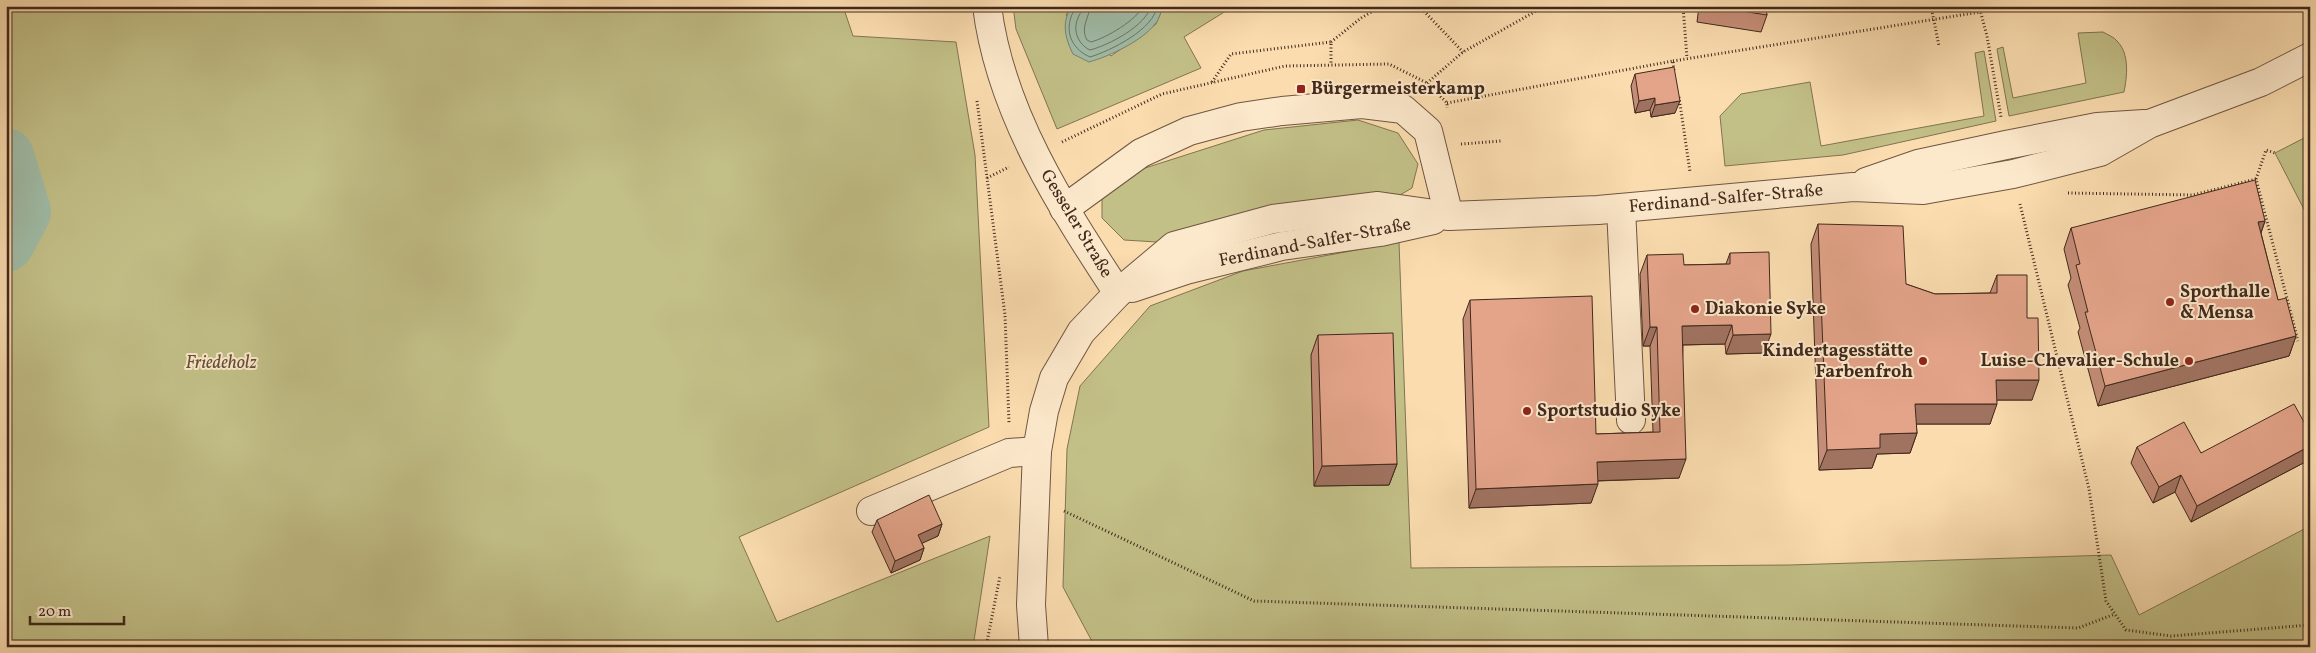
<svg xmlns="http://www.w3.org/2000/svg" width="2316" height="653" font-family="Vollkorn,serif">
  <style>
    .green { fill: #c2bf87; stroke: #827452 }
    .water { fill: #9fbca7; stroke: #79816f }
    .lines { fill: none; stroke-linecap: round; stroke-linejoin: round }
    .shore { stroke: #707262; stroke-width: 1 }
    .river { stroke: #9fbca7; stroke-width: 56 }
    .minor-casing { stroke: #6f5641; stroke-width: 30 }
    .path { stroke: #41291c; stroke-width: 3; stroke-dasharray: 1 2.5; stroke-linecap: butt }
    .minor { stroke: #fce8cb; stroke-width: 28 }
    .wall { fill: #c48d77; stroke: #41291c }
    .shaded-wall { fill: #a07361; stroke: #41291c }
    .building { fill: #e4a48a; stroke: #41291c }
    .poi-dot { fill: #8f2418; stroke: #fce8cb; stroke-width: 2 }
    .labels { text-anchor: middle; dominant-baseline: central; stroke-width: 4; stroke-linejoin: round; paint-order: stroke }
    .poi-label { font-size: 18px; font-weight: bold; fill: #41291c; stroke: #fce8cb; text-anchor: start }
    .street-label { font-size: 18px; fill: #41291c; stroke: #fce8cb }
    .park-label { font-size: 18px; font-style: italic; fill: #614e37; stroke: #fce8cb }
  </style>
  <rect width="100%" height="100%" fill="#fadcaf"/>
  <filter id="stains"><feTurbulence type="fractalNoise" baseFrequency=".004" numOctaves="4"/><feColorMatrix values="0 0 0 0 .2 0 0 0 0 .09 0 0 0 0 .02 0 0 0 .5 -.17"/></filter>
  <radialGradient id="worn" r=".72"><stop offset=".6" stop-color="#630" stop-opacity="0"/><stop offset="1" stop-color="#630" stop-opacity=".3"/></radialGradient>
  <g class="green">
    <path d="M6 6H843L853 36 956 42 975 155 989 427 739 537 777 622 990 536 973 647H6Z"/>
    <path d="M1013 6H1072L1066 15 1111 56 1156 24 1162 10 1161 6H1234L1184 37 1201 68 1057 129 1016 29Z"/>
    <path d="M2103 32C2108 35 2114 37 2117 41 2130 54 2127 77 2124 92L2009 116 1997 49 2003 47 2013 98 2086 83 2078 33Z"/>
    <path d="M1984 51 1996 121 1843 155 1725 166 1720 116 1741 94 1810 82 1821 146 1984 116 1975 53Z"/>
    <path d="M1358 120 1398 133 1418 164 1412 188 1400 195 1247 216 1157 242 1124 240 1102 218V193L1142 169 1264 130Z"/>
    <path d="M2310 135V221L2275 153Z"/>
    <path d="M1399 242 1411 568 1790 565 2111 555 2139 615 2310 526V647H1095L1063 587 1067 449 1080 386 1150 306 1243 271Z"/>
  </g>
  <path class="water" d="M1072 6H1161L1162 9C1160 14 1159 20 1155 24 1142 41 1110 56 1089 62L1073 54C1065 38 1061 22 1072 6Z"/>
  <g class="lines">
    <g class="shore">
      <path d="M1076 6C1075 11 1072 13 1071 17 1065 35 1074 50 1090 57 1110 51 1155 29 1157 6"/>
      <path d="M1082 6C1082 12 1080 13 1078 18 1072 31 1079 45 1090 50 1109 45 1146 26 1151 6"/>
      <path d="M1090 6C1089 19 1080 27 1087 40L1091 42C1106 38 1137 20 1143 6"/>
    </g>
    <path class="river" d="M6 156 23 212 6 244"/>
    <g class="minor-casing">
      <g id="minor">
        <path d="M987 6C1000 112 1061 206 1118 293"/>
        <path d="M1866 182 1918 164 2006 145 2097 127 2144 124"/>
        <path d="M1621 208 1631 420"/>
        <path d="M1064 209 1141 153 1189 131 1241 117 1282 111 1362 104 1403 109 1428 131 1449 216"/>
        <path d="M1132 288 1186 270 1282 246 1380 232 1433 220"/>
        <path d="M871 511 1009 453 1037 451"/>
        <path d="M1034 647 1031 605 1037 451 1044 411 1054 378 1081 332 1118 293 1174 246 1273 219 1378 206 1449 216 1598 210 1853 187 1923 190 2013 174 2100 152 2149 124 2261 82 2310 57"/>
      </g>
    </g>
    <g class="path">
      <path d="M1419 6 1463 52"/>
      <path d="M1683 6 1687 58"/>
      <path d="M1931 6 1939 46"/>
      <path d="M1979 6 1987 36 2001 117"/>
      <path d="M1331 42 1361 18 1382 6"/>
      <path d="M1673 61 1980 12"/>
      <path d="M1212 82 1231 54 1331 42V65"/>
      <path d="M1427 83 1463 52 1545 6"/>
      <path d="M1679 97 1690 172"/>
      <path d="M977 101 1005 315 1009 423"/>
      <path d="M1447 103 1673 61 1674 71"/>
      <path d="M1062 142 1162 94 1285 66 1389 64 1427 83 1447 103V108"/>
      <path d="M1461 144 1501 141"/>
      <path d="M987 178 1009 167"/>
      <path d="M2256 179 2266 150 2275 153"/>
      <path d="M2068 193 2193 195 2256 179 2298 341"/>
      <path d="M2020 204 2089 489 2106 601 2126 630 2171 636 2310 625"/>
      <path d="M1064 511 1254 601 2078 628 2115 614"/>
      <path d="M986 647 1000 576"/>
    </g>
    <use href="#minor" class="minor"/>
  </g>
  <g class="wall">
    <path d="M1699 6H1765L1767 15 1761 32 1697 22Z"/>
    <path d="M1635 74 1675 113 1651 117 1650 110 1635 113 1631 86Z"/>
    <path d="M2265 221 2261 233 2278 300 2296 336 2289 356 2098 406 2078 332 2080 328 2068 285 2071 278 2064 249 2071 228Z"/>
    <path d="M1818 224 1906 284 1935 294 1990 293 1997 275 2027 318 2032 400H1997L1990 424H1916L1917 433 1910 453 1877 454 1872 468 1819 470 1811 244Z"/>
    <path d="M1730 253 1764 353 1726 354 1725 344 1683 345 1679 478 1598 481 1591 503 1469 508 1463 319 1470 300 1596 434 1653 432 1650 346H1643L1640 274 1647 255 1684 265 1726 264Z"/>
    <path d="M1318 335 1397 464 1389 485 1314 486 1311 355Z"/>
    <path d="M2310 433 2309 460 2191 522 2175 492 2153 503 2131 463 2137 447 2201 453Z"/>
    <path d="M877 520 942 524 938 536 922 543 924 548 920 560 891 573 872 532Z"/>
  </g>
  <g class="shaded-wall">
    <path d="M1655 98 1650 110 1635 113 1639 101Z"/>
    <path d="M1680 101 1675 113 1651 117 1655 105Z"/>
    <path d="M2265 221 2258 241V222Z"/>
    <path d="M1732 325 1725 344 1675 345 1682 326Z"/>
    <path d="M1650 327H1657L1650 346H1643Z"/>
    <path d="M1771 334 1764 353 1726 354 1733 335Z"/>
    <path d="M2296 336 2289 356 2098 406 2105 386Z"/>
    <path d="M1996 380H2039L2032 400H1989Z"/>
    <path d="M1915 404H1997L1990 424H1908Z"/>
    <path d="M1917 433 1910 453 1877 454 1872 468 1819 470 1827 450 1880 434Z"/>
    <path d="M2310 446 2309 460 2191 522 2197 506Z"/>
    <path d="M1686 459 1679 478 1590 481 1597 462Z"/>
    <path d="M1397 464 1389 485 1314 486 1322 466Z"/>
    <path d="M2181 475 2175 492 2153 503 2159 487Z"/>
    <path d="M1598 484 1591 503 1469 508 1476 489Z"/>
    <path d="M942 524 938 536 914 547 918 535Z"/>
    <path d="M924 548 920 560 891 573 895 561Z"/>
  </g>
  <g class="building">
    <path d="M1709 6H1765L1767 15Z"/>
    <path d="M1674 67 1680 101 1655 105V98L1639 101 1635 74Z"/>
    <path d="M2255 180 2265 221 2258 222 2278 300 2286 298 2296 336 2105 386 2085 312H2088L2076 265 2080 264 2071 228Z"/>
    <path d="M1818 224 1903 226 1906 284 1935 294 1997 293V275H2027V318H2038L2039 380H1996L1997 404H1915L1917 433 1880 434V448L1827 450Z"/>
    <path d="M1769 252 1771 334 1733 335 1732 325 1682 326 1686 459 1597 462 1598 484 1476 489 1470 300 1592 296 1596 434 1660 432 1657 327H1650L1647 255 1683 254 1684 265 1730 264V253Z"/>
    <path d="M1393 333 1397 464 1322 466 1318 335Z"/>
    <path d="M2294 404 2310 433V446L2197 506 2181 475 2159 487 2137 447 2184 422 2201 453Z"/>
    <path d="M929 495 942 524 918 535 924 548 895 561 877 520Z"/>
  </g>
  <g class="poi-dot">
    <rect x="1296" y="84" width="10" height="10" rx="2.5"/>
    <circle cx="2170" cy="302" r="5"/>
    <circle cx="1695" cy="309" r="5"/>
    <circle cx="1923" cy="361" r="5"/>
    <circle cx="2189" cy="361" r="5"/>
    <circle cx="1527" cy="411" r="5"/>
  </g>
  <g class="labels">
    <g class="poi-label">
      <text x="1311" y="89">Bürgermeisterkamp</text>
      <text x="2180" y="292">Sporthalle<tspan x="2180" dy="21">&amp; Mensa</tspan></text>
      <text x="1705" y="309">Diakonie Syke</text>
      <text x="1913" y="351" text-anchor="end">Kindertagesstätte<tspan x="1913" dy="21">Farbenfroh</tspan></text>
      <text x="2179" y="361" text-anchor="end">Luise-Chevalier-Schule</text>
      <text x="1537" y="411">Sportstudio Syke</text>
    </g>
    <g class="street-label">
      <text transform="translate(1726 199) rotate(-5)">Ferdinand-Salfer-Straße</text>
      <text transform="translate(1076 224) rotate(59)">Gesseler Straße</text>
      <text transform="translate(1315 243) rotate(-11)">Ferdinand-Salfer-Straße</text>
    </g>
    <g class="park-label">
      <text x="221" y="363">Friedeholz</text>
    </g>
  </g>
  <rect width="2316" height="653" fill="none" stroke="#fadcaf" stroke-width="25"/>
  <rect x="8" y="8" width="2301" height="638" fill="none" stroke="#41291c" stroke-width="2.5"/>
  <rect x="12" y="12" width="2291" height="628" fill="none" stroke="#41291c"/>
  <path d="M30 616v8h94v-8" fill="none" stroke="#41291c" stroke-width="2.5"/>
  <text x="38" y="616" font-size="15" fill="#41291c" stroke="#fce8cb" stroke-width="4" paint-order="stroke">20 m</text>
  <rect width="100%" height="100%" filter="url(#stains)"/>
  <rect width="100%" height="100%" fill="url(#worn)"/>
</svg>
